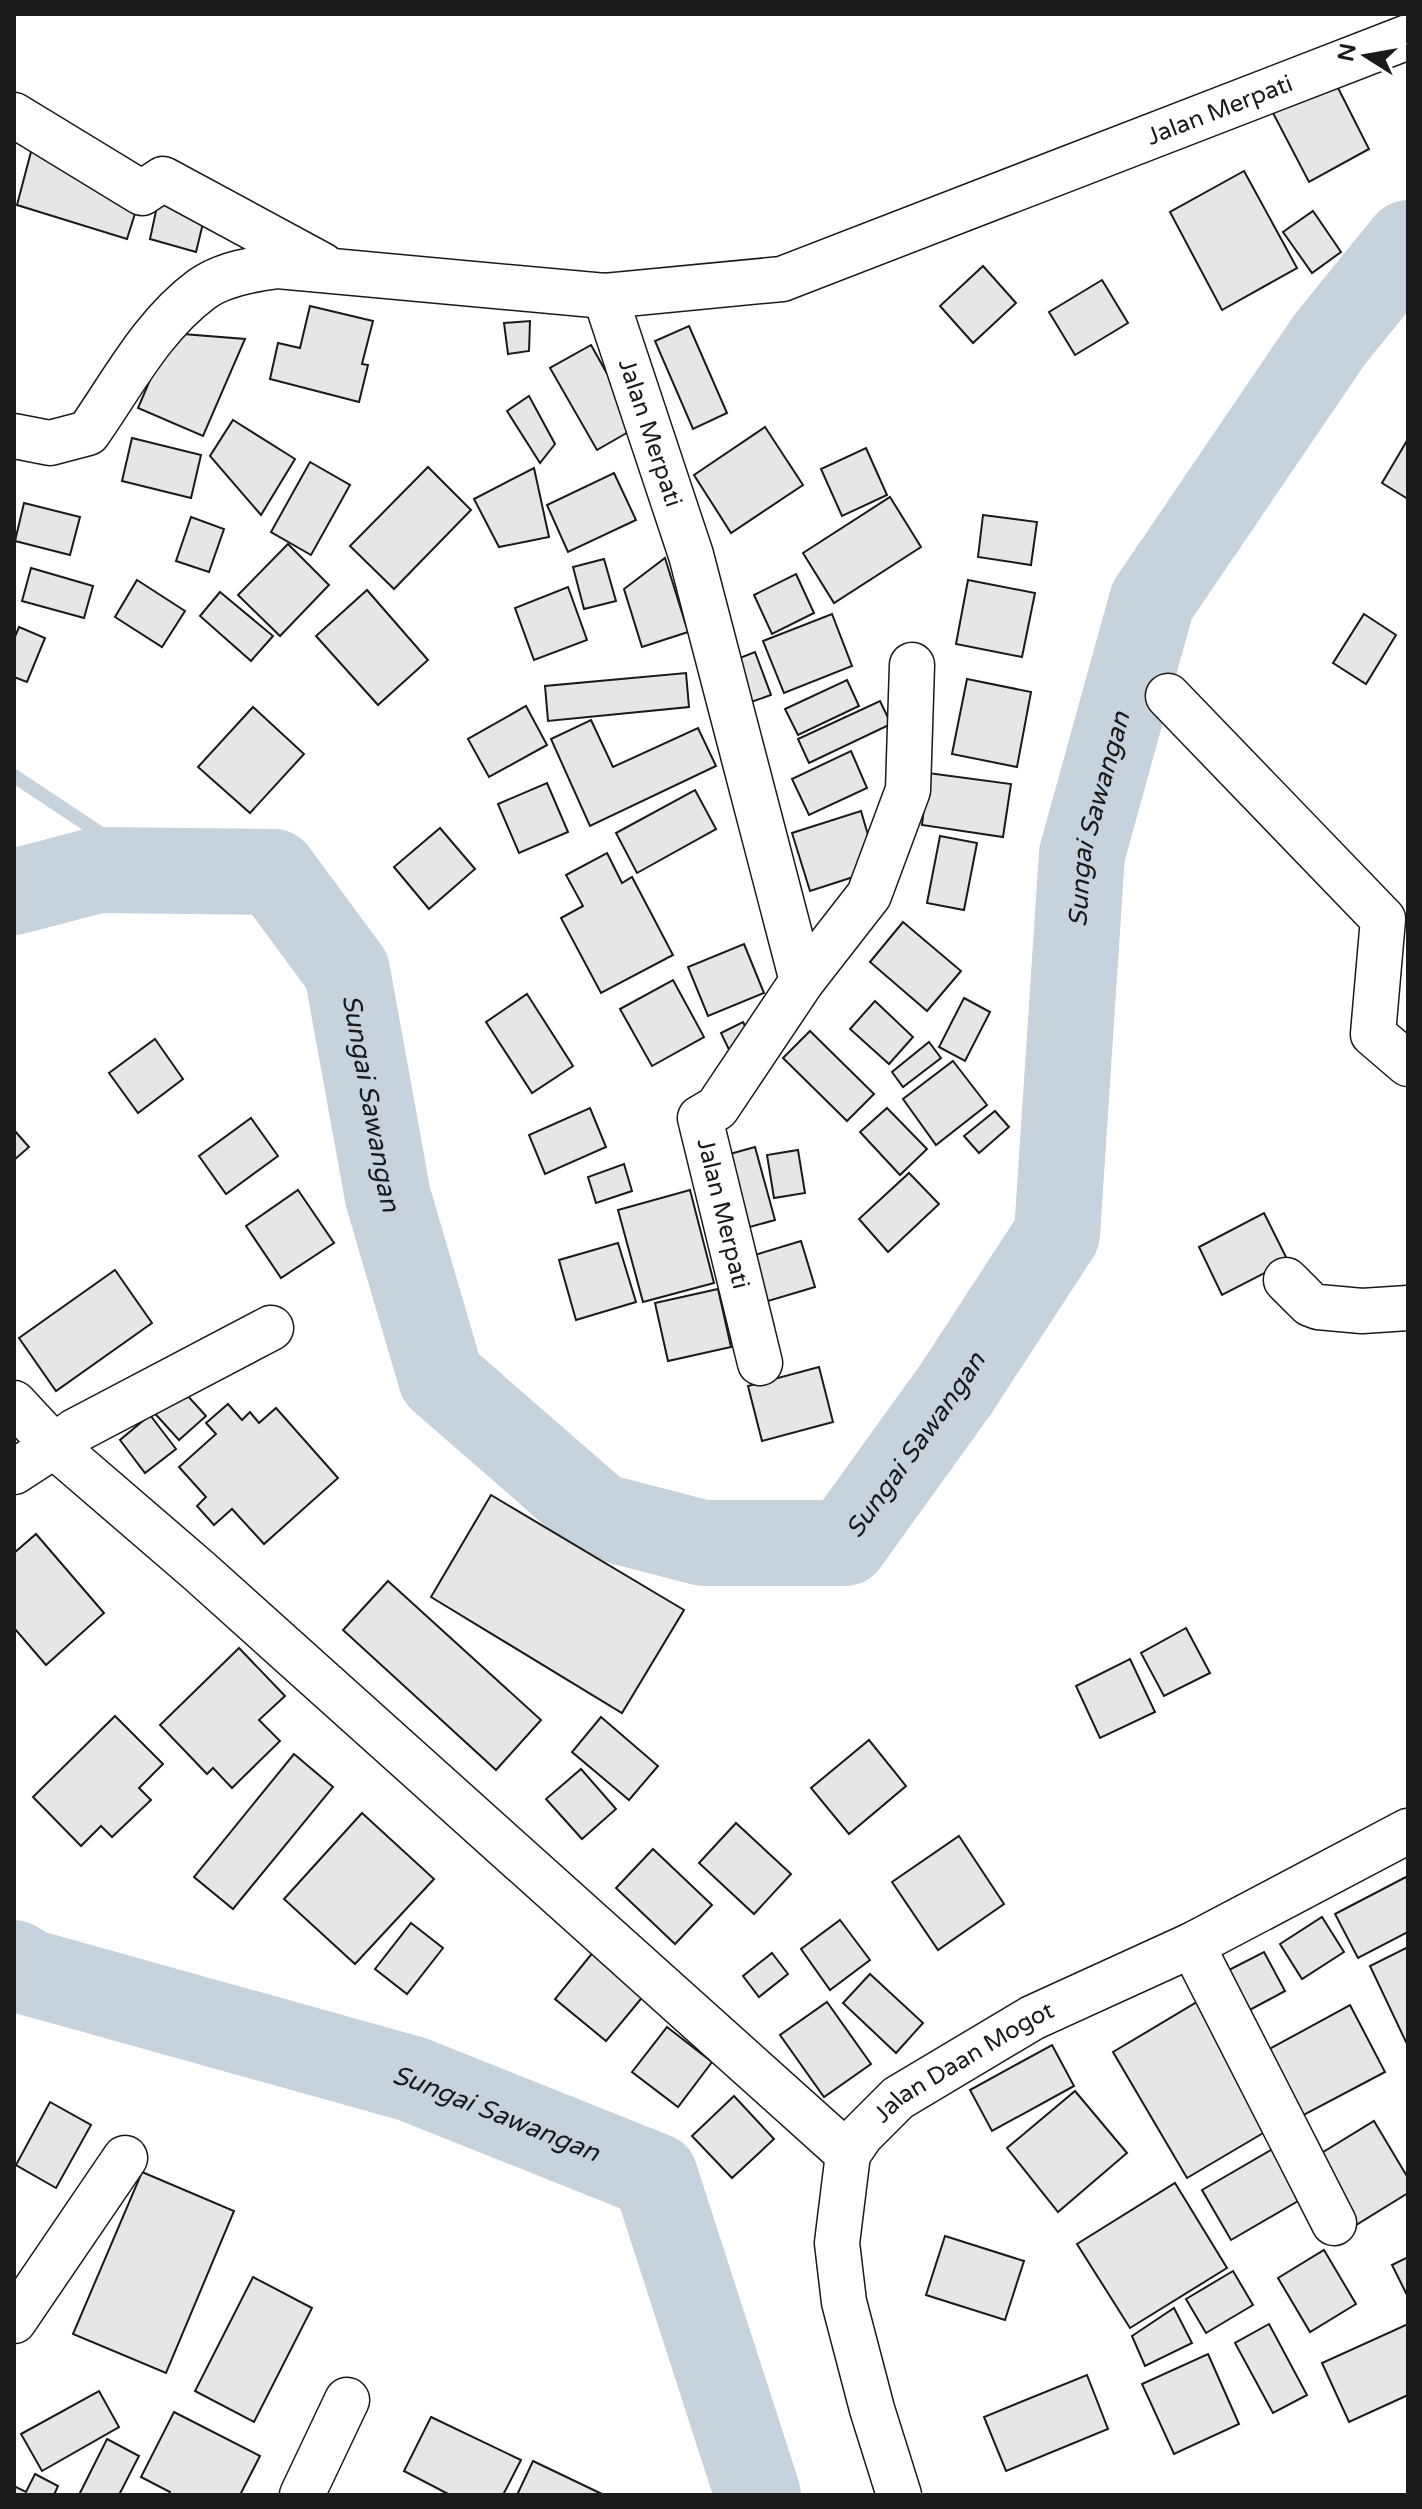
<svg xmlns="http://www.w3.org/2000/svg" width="1422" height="2509" font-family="'Varela Round',sans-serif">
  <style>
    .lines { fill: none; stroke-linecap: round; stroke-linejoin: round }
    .stream { stroke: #c6d2dc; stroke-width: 14 }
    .river { stroke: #c6d2dc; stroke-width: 86 }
    .building { fill: #e6e6e6; stroke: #1a1a1a; stroke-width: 2 }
    .minor-casing { stroke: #1a1a1a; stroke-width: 47 }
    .major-casing { stroke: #1a1a1a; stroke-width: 47 }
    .minor { stroke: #fff; stroke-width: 44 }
    .major { stroke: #fff; stroke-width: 44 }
    .labels { text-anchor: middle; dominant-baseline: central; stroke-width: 6; stroke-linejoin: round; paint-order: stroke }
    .street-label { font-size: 24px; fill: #1a1a1a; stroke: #fff }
    .water-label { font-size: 26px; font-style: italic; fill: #1a1a1a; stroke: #fff }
  </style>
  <rect width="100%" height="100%" fill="#fff"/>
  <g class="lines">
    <path class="stream" d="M14 776 157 871"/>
    <g class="river">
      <path id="s1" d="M14 892 98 870 274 872 347 971 388 1197 441 1378 599 1516 703 1543H845L956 1389 1057 1234 1082 854 1152 601 1330 339 1408 243"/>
      <path id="s2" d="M14 1963 28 1972 412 2079 655 2176 758 2495"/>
    </g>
  </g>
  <g class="building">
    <path d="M1334 80 1369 149 1309 182 1273 113Z"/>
    <path d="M32 148 138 204 127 239 17 205Z"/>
    <path d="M1244 171 1297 268 1222 310 1170 212Z"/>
    <path d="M159 197 205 215 196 252 150 239Z"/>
    <path d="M1313 211 1341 252 1312 273 1283 232Z"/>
    <path d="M983 266 1016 303 973 343 940 306Z"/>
    <path d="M1102 280 1128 323 1075 355 1049 312Z"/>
    <path d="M310 306 373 321 362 364 368 365 359 402 270 379 278 343 300 348Z"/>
    <path d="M530 321 529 351 508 354 504 323Z"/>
    <path d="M689 326 727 413 693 429 655 341Z"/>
    <path d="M170 333 245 339 203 436 138 408Z"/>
    <path d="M591 345 637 427 597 450 550 368Z"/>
    <path d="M529 396 555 444 540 463 507 411Z"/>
    <path d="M233 420 295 459 261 515 210 456Z"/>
    <path d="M765 427 803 485 731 533 694 475Z"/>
    <path d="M132 438 201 455 191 498 122 481Z"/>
    <path d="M1408 439V499L1382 483Z"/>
    <path d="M866 448 887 495 842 516 821 469Z"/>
    <path d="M310 462 350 485 311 555 271 532Z"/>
    <path d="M428 467 471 510 394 589 350 546Z"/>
    <path d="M534 468 549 537 499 547 474 499Z"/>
    <path d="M614 473 636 520 568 552 547 505Z"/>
    <path d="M890 497 921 547 834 603 803 553Z"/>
    <path d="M24 503 80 517 70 555 15 541Z"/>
    <path d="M983 515 1037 522 1031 565 978 557Z"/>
    <path d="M191 517 224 529 209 572 176 561Z"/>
    <path d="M288 544 329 585 280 636 238 595Z"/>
    <path d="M665 558 688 632 642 647 624 589Z"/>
    <path d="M604 559 616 601 584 609 573 567Z"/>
    <path d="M31 568 93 586 84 618 22 601Z"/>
    <path d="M796 574 814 613 772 634 754 595Z"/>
    <path d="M137 580 185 611 162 647 115 617Z"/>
    <path d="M968 580 1035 593 1022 657 956 644Z"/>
    <path d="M568 587 587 640 534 660 515 608Z"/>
    <path d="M367 590 428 660 378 705 316 636Z"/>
    <path d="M220 592 273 636 251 661 200 616Z"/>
    <path d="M832 614 852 666 784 693 763 641Z"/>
    <path d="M1364 614 1396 635 1366 684 1333 663Z"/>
    <path d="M19 627 45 638 27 682 14 677V639Z"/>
    <path d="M755 652 771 695 751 702 737 659Z"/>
    <path d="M686 673 689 707 548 721 545 686Z"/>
    <path d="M967 679 1031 692 1017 767 952 754Z"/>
    <path d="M847 680 859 706 798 735 785 709Z"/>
    <path d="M880 701 891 724 809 763 798 739Z"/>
    <path d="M526 706 547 745 489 777 468 739Z"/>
    <path d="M253 707 304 754 250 813 198 767Z"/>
    <path d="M591 720 613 767 698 728 716 766 590 826 551 739Z"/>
    <path d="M851 751 867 788 809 815 792 779Z"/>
    <path d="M928 773 1011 784 1003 837 922 825Z"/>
    <path d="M547 783 568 832 519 853 498 804Z"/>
    <path d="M695 790 716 829 637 873 616 833Z"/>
    <path d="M861 811 878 869 810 891 792 833Z"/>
    <path d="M440 828 475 869 429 909 394 867Z"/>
    <path d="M940 836 977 843 964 910 927 903Z"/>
    <path d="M607 853 622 883 632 877 673 955 601 993 561 918 583 906 566 875Z"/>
    <path d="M903 922 961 971 927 1011 870 962Z"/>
    <path d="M744 944 764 993 708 1016 688 967Z"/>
    <path d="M673 980 704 1037 652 1066 620 1009Z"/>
    <path d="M527 994 573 1066 532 1093 486 1022Z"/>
    <path d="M964 998 990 1012 965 1061 939 1047Z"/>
    <path d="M875 1001 913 1037 889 1064 850 1029Z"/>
    <path d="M743 1022 756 1047 733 1058 721 1033Z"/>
    <path d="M810 1031 874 1094 847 1121 783 1058Z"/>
    <path d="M155 1039 183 1079 138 1113 109 1073Z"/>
    <path d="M929 1042 941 1058 903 1087 892 1072Z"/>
    <path d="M953 1061 987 1105 936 1145 903 1099Z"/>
    <path d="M590 1108 606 1147 545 1174 529 1135Z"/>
    <path d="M887 1108 927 1149 900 1175 860 1132Z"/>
    <path d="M995 1111 1009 1127 979 1153 964 1136Z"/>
    <path d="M251 1118 278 1156 226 1194 199 1156Z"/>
    <path d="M14 1130 29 1147 14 1160Z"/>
    <path d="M755 1147 775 1220 739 1230 719 1157Z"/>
    <path d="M798 1150 805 1193 774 1198 767 1155Z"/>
    <path d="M624 1164 632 1191 596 1203 588 1177Z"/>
    <path d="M909 1173 939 1204 888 1252 859 1219Z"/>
    <path d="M298 1190 334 1243 281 1278 246 1226Z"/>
    <path d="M690 1190 714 1283 643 1302 618 1210Z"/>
    <path d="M1264 1213 1288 1261 1222 1295 1199 1247Z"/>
    <path d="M801 1241 815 1287 761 1303 748 1257Z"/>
    <path d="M618 1243 636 1302 576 1320 559 1260Z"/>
    <path d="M115 1270 152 1323 56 1391 19 1338Z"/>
    <path d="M718 1289 731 1347 668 1361 655 1303Z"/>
    <path d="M819 1367 833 1422 762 1441 748 1386Z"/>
    <path d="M176 1383 206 1416 179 1440 149 1407Z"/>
    <path d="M228 1404 242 1420 250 1412 259 1423 276 1408 338 1478 264 1544 232 1509 214 1525 197 1506 206 1497 179 1467 216 1434 206 1423Z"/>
    <path d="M150 1415 176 1449 145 1473 120 1440Z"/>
    <path d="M491 1495 684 1610 622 1713 431 1597Z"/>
    <path d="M36 1534 104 1613 46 1665 14 1628V1553Z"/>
    <path d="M388 1581 541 1720 496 1770 343 1630Z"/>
    <path d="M1186 1628 1210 1673 1164 1696 1141 1653Z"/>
    <path d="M239 1648 285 1696 259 1720 280 1741 232 1788 213 1768 207 1774 160 1725Z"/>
    <path d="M1130 1659 1155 1712 1100 1738 1076 1686Z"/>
    <path d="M115 1716 163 1764 139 1788 151 1800 112 1837 101 1826 81 1846 33 1797Z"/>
    <path d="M601 1717 658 1766 629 1800 572 1752Z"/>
    <path d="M869 1740 906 1786 849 1834 811 1788Z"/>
    <path d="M294 1754 333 1787 233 1909 194 1877Z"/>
    <path d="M581 1769 616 1809 582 1839 546 1799Z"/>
    <path d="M362 1813 434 1879 355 1964 284 1899Z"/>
    <path d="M736 1823 791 1874 754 1914 699 1863Z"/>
    <path d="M959 1836 1004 1904 938 1950 892 1882Z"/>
    <path d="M653 1849 712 1905 675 1944 616 1888Z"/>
    <path d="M1406 1877 1408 1882V1932L1358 1958 1335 1914Z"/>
    <path d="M1322 1917 1344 1952 1302 1979 1280 1944Z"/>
    <path d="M840 1920 870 1960 830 1990 801 1949Z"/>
    <path d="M411 1923 443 1948 407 1994 375 1969Z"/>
    <path d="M1408 1947V2041L1406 2042 1370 1966Z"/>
    <path d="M594 1951 645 1994 606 2041 555 1999Z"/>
    <path d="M1264 1952 1285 1991 1246 2012 1225 1972Z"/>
    <path d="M772 1953 788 1974 759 1997 743 1976Z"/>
    <path d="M870 1974 923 2023 896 2053 843 2003Z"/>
    <path d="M827 2002 871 2064 824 2097 780 2035Z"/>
    <path d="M1197 2002 1270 2129 1187 2178 1113 2052Z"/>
    <path d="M1350 2005 1385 2072 1298 2118 1264 2052Z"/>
    <path d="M667 2027 712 2062 678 2107 632 2072Z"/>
    <path d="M1052 2045 1074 2086 992 2131 970 2090Z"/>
    <path d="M1075 2091 1127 2153 1058 2212 1007 2148Z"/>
    <path d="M734 2096 774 2139 732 2178 692 2136Z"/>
    <path d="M50 2102 91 2125 56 2188 16 2165Z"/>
    <path d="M1374 2121 1408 2178V2193L1356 2225 1315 2157Z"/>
    <path d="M1276 2147 1305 2197 1231 2240 1202 2190Z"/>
    <path d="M142 2172 234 2211 166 2373 73 2334Z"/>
    <path d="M1175 2183 1227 2268 1130 2328 1077 2244Z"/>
    <path d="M945 2236 1024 2261 1005 2320 926 2295Z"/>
    <path d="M1324 2250 1356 2304 1310 2332 1278 2278Z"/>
    <path d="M1408 2257V2297L1392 2265Z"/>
    <path d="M1233 2271 1253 2305 1206 2333 1186 2299Z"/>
    <path d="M253 2277 312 2308 254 2422 195 2391Z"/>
    <path d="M1174 2308 1192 2343 1145 2366 1132 2336Z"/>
    <path d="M1269 2324 1307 2395 1273 2413 1235 2343Z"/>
    <path d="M1408 2324V2395L1349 2422 1322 2363Z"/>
    <path d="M1208 2354 1239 2424 1174 2454 1142 2384Z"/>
    <path d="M1087 2375 1108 2429 1006 2471 984 2417Z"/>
    <path d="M99 2391 119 2427 42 2471 21 2434Z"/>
    <path d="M174 2412 260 2456 240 2495H169L170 2492 141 2477Z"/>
    <path d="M431 2417 521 2460 503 2495H450L404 2471Z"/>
    <path d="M107 2439 139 2456 119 2495H83L80 2493Z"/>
    <path d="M533 2461 604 2495H517Z"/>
    <path d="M35 2474 58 2486 54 2495H14V2486L26 2492Z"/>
  </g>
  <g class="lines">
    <g class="minor-casing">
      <g id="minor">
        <path d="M14 115 142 193 163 179 322 265"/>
        <path id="s3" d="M605 296 691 555 802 981 717 1108 700 1118 760 1363"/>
        <path id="s4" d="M14 436 50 443 88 433C123 383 152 326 202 289 223 274 253 269 278 266L605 296 782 279 1408 37"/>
        <path d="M1168 696 1383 919 1373 1034 1408 1064"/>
        <path d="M802 981 869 895 908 790 912 665"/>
        <path d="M1286 1280 1310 1304 1318 1307 1362 1311 1408 1308"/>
        <path d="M271 1328 75 1431 54 1446 198 1570 848 2154"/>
        <path d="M14 1403 54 1446 14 1472"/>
        <path d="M1192 1945 1334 2223"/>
        <path d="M14 2321 125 2158"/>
        <path d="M302 2495 347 2400"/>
      </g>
    </g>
    <g class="major-casing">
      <g id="major">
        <path id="s5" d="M899 2495 872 2409 844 2302 837 2243 848 2154 861 2135 898 2098 1032 2018 1192 1945 1408 1831"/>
      </g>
    </g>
    <use href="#minor" class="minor"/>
    <use href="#major" class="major"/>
  </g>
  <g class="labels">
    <g class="street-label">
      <text stroke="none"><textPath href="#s4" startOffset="1316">Jalan Merpati</textPath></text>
      <text stroke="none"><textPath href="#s3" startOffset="144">Jalan Merpati</textPath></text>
      <text stroke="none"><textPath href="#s3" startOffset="984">Jalan Merpati</textPath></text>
      <text stroke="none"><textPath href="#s5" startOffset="500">Jalan Daan Mogot</textPath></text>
    </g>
    <g class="water-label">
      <text stroke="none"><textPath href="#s1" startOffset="2056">Sungai Sawangan</textPath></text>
      <text stroke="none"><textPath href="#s1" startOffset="520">Sungai Sawangan</textPath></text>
      <text stroke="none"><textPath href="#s1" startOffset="1384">Sungai Sawangan</textPath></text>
      <text stroke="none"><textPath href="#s2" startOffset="506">Sungai Sawangan</textPath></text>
    </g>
  </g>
  <rect width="1422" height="2509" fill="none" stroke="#1a1a1a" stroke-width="32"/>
  <g transform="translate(1366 56) rotate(281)" stroke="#ffffff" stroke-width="6" paint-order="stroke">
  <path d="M0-6L14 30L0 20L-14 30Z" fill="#1a1a1a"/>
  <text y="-12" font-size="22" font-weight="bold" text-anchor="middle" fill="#1a1a1a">N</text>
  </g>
</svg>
